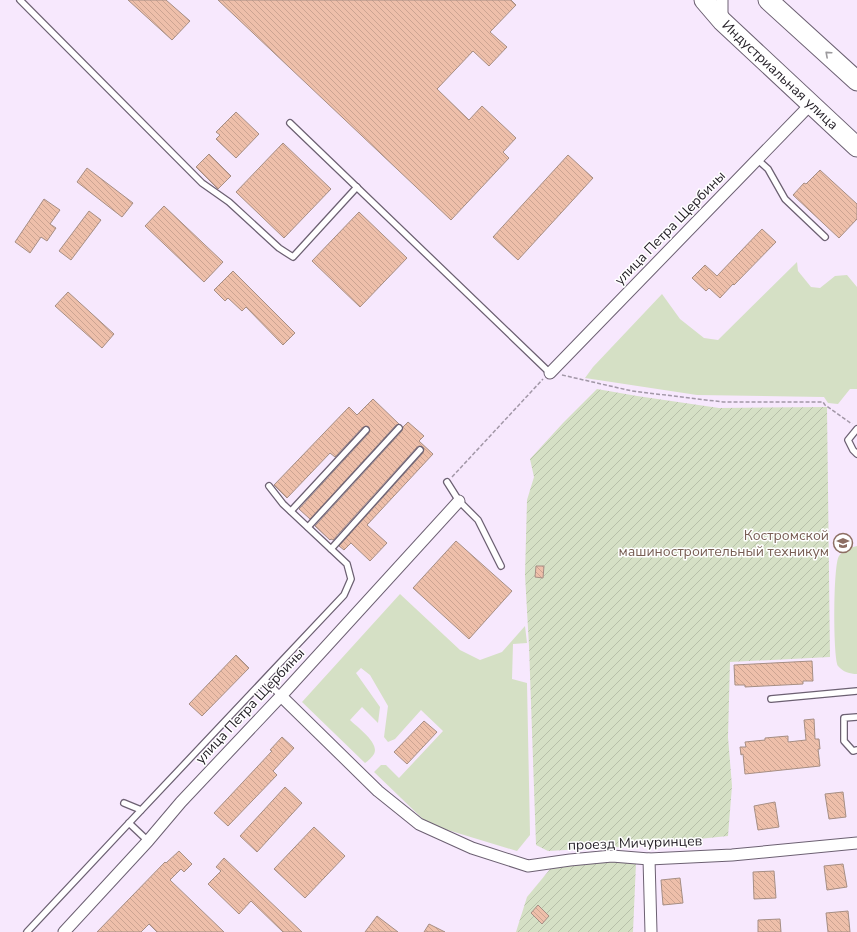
<svg xmlns="http://www.w3.org/2000/svg" width="857" height="932" font-family="'Nunito Sans',sans-serif">
  <style>
    .grass { fill: #d5e0c5 }
    .garden { fill: url(#garden-furrows) }
    .building { fill: url(#building-back-hatch); stroke: #a68e84 }
    .lines { fill: none; stroke-linecap: round; stroke-linejoin: round }
    .service-casing { stroke: #6c6072; stroke-width: 8 }
    .minor-casing { stroke: #6c6072; stroke-width: 13 }
    .trunk-casing { stroke: #6c6072; stroke-width: 21 }
    .path { stroke: #a297a7; stroke-width: 1.5; stroke-dasharray: 4 2; stroke-linecap: butt }
    .service { stroke: #fff; stroke-width: 5.5 }
    .minor { stroke: #fff; stroke-width: 11 }
    .trunk { stroke: #fff; stroke-width: 19 }
    .oneway { stroke: #9c9a9d }
    .labels { text-anchor: middle; dominant-baseline: central; stroke-width: 3; stroke-linejoin: round; paint-order: stroke }
    .street-label { font-size: 14px; fill: #231e26; stroke: #fff }
    .education-label { font-size: 14px; fill: #785e54; stroke: #fff; text-anchor: end }
  </style>
  <defs>
    <pattern id="garden-furrows" width="10" height="10" patternUnits="userSpaceOnUse"><rect width="10" height="10" fill="#d5e0c5"/><path d="M-1 1l2-2M0 10L10 0M9 11l2-2" fill="none" stroke="#b7c0a9"/></pattern>
    <pattern id="building-back-hatch" width="6" height="6" patternUnits="userSpaceOnUse"><rect width="6" height="6" fill="#eebfaa"/><path d="M-1 5l2 2M0 0l6 6M5-1l2 2" fill="none" stroke="#cca492"/></pattern>
  </defs>
  <rect width="100%" height="100%" fill="#f7e8fd"/>
  <g class="grass">
    <path d="M797 262 798 271 811 287 820 288 835 276 847 275 857 287V389H850L838 404 828 403 824 397 697 395 585 378 593 367 662 294 680 319 704 338 718 340Z"/>
    <path d="M857 546V674C850 674 843 672 838 666 833 657 833 564 839 556 843 550 850 548 857 546Z"/>
    <path d="M400 594 460 650 480 660 502 652 525 626 527 643 513 644 512 679 527 683 530 835 517 851 428 824 374 772 381 765H386L399 778 443 731 421 710 395 739 388 742 384 737 388 706 370 675 361 668 356 673 380 707 378 723 362 707 350 720C357 727 380 743 374 754 372 757 368 761 365 763L302 702Z"/>
  </g>
  <g class="garden">
    <path d="M597 389 637 396 719 408 827 407 830 657 730 662 728 737 732 786 728 836 620 847 548 851 536 845 529 646 525 575 527 500 534 477 530 459 563 423Z"/>
    <path d="M623 859 636 863 633 932H516L527 897 551 868Z"/>
  </g>
  <g class="building">
    <path d="M128 0H166L190 21 172 40Z"/>
    <path d="M218 0H511L516 5 490 32 507 47 489 66 473 51 437 89 469 120 482 106 516 138 503 152 509 158 451 220Z"/>
    <path d="M236 112 259 134 236 158 216 139 220 135 216 132Z"/>
    <path d="M283 143 331 189 284 238 236 192Z"/>
    <path d="M209 154 231 176 218 189 196 167Z"/>
    <path d="M568 155 593 178 518 260 493 237Z"/>
    <path d="M87 168 133 203 122 217 77 182Z"/>
    <path d="M820 170 857 204V219L839 238 793 195 804 183 806 184Z"/>
    <path d="M44 199 60 210 50 224 56 228 47 241 41 237 30 253 15 242Z"/>
    <path d="M164 206 223 262 204 282 145 226Z"/>
    <path d="M89 211 101 220 71 260 59 251Z"/>
    <path d="M359 212 407 258 360 307 312 261Z"/>
    <path d="M762 229 776 242 734 285 733 284 720 298 709 288 706 291 692 278 705 265 717 276Z"/>
    <path d="M233 271 295 333 283 345 246 307 242 311 228 298 225 301 214 290Z"/>
    <path d="M68 292 114 334 102 348 55 306Z"/>
    <path d="M373 399 399 424 396 425 310 519 299 509 369 433 370 431 369 427 367 426 363 427 335 457 330 453 287 498 274 485 349 407 357 415Z"/>
    <path d="M408 422 424 436 419 441 433 454 367 525 387 543 370 561 351 543 344 550 339 546 423 453 424 449 423 447 419 446 417 447 333 540 331 539 330 540 315 526 402 431 403 427Z"/>
    <path d="M456 541 512 591 469 639 413 588Z"/>
    <path d="M536 566H544L543 578 535 577Z"/>
    <path d="M236 655 249 668 202 716 189 704Z"/>
    <path d="M812 661 813 681H803V684L745 687V685H735L734 665Z"/>
    <path d="M814 719 815 739H819L820 749H818L820 766 745 774 743 754 741 755 740 747H746L745 742 765 740V738L788 736V742L806 740 804 720Z"/>
    <path d="M424 721 437 732 407 764 394 752Z"/>
    <path d="M282 737 294 748 273 771 277 775 228 826 214 813 272 751 270 750Z"/>
    <path d="M285 787 302 803 257 852 240 836Z"/>
    <path d="M843 792 846 817 829 819 825 794Z"/>
    <path d="M775 802 779 827 758 830 754 806Z"/>
    <path d="M314 827 345 856 305 898 274 869Z"/>
    <path d="M179 851 192 864 184 872 181 869 170 880 224 932H157L149 924 141 932H97L165 862 166 863Z"/>
    <path d="M224 858 302 932H283L251 901 239 914 208 884 221 871 216 867Z"/>
    <path d="M843 864 847 887 827 890 824 866Z"/>
    <path d="M774 871 776 898 754 899 753 872Z"/>
    <path d="M680 878 683 903 663 905 661 880Z"/>
    <path d="M538 905 549 916 542 924 531 913Z"/>
    <path d="M848 911 850 932H828L826 913Z"/>
    <path d="M377 916 398 932H365Z"/>
    <path d="M780 919 781 932H758V920Z"/>
    <path d="M429 924 445 932H424Z"/>
  </g>
  <g class="lines">
    <g class="service-casing">
      <g id="service">
        <path d="M20 0 202 183 229 202 279 248 293 257 357 187"/>
        <path d="M290 123 550 373"/>
        <path d="M758 160 768 169 785 199 825 237"/>
        <path d="M857 429 848 440 853 450 857 454"/>
        <path d="M447 482 459 501 478 520 501 566"/>
        <path d="M291 511 366 430"/>
        <path d="M308 527 399 428"/>
        <path d="M331 549 420 450"/>
        <path d="M265 680 281 696"/>
        <path d="M771 699 857 691"/>
        <path d="M857 717 844 718V741L853 751 857 750"/>
        <path d="M124 803 141 810"/>
        <path d="M129 823 148 841"/>
        <path d="M27 932 129 823 344 595 351 579 347 564 283 504 269 486"/>
      </g>
    </g>
    <g class="minor-casing">
      <g id="minor">
        <path d="M722 0V19"/>
        <path d="M550 373 811 104"/>
        <path d="M281 696 378 791 419 824 472 848 528 866 570 860 612 856 649 859 732 855 857 843"/>
        <path d="M649 859 651 932"/>
        <path d="M64 932 148 841 181 802 281 696 459 501"/>
      </g>
    </g>
    <g class="trunk-casing">
      <g id="trunk">
        <path d="M704 0 722 21 857 147"/>
        <path d="M768 0 857 81"/>
      </g>
    </g>
    <g class="path">
      <path d="M562 375 632 391 723 402H823L825 405 852 424"/>
      <path d="M452 477 543 379"/>
    </g>
    <use href="#service" class="service"/>
    <use href="#minor" class="minor"/>
    <use href="#trunk" class="trunk"/>
  </g>
  <defs><path id="oneway-chevron" d="M-2-3.5L2.5 0L-2 3.5" fill="none" stroke-width="1.6" stroke-linecap="round" stroke-linejoin="round"/></defs>
  <use class="oneway" href="#oneway-chevron" transform="translate(828 54) rotate(-138)"/>
  <defs>
    <g id="university-ring" transform="scale(1)"><circle r="9.5" fill="#fff" stroke="#8d6e63" stroke-width="1.5"/><path d="M0-5L7-2L0 1L-7-2ZM-4 1L0 2.5L4 1V4Q0 6-4 4Z" fill="#8d6e63"/></g>
  </defs>
  <g fill-rule="evenodd">
    <use href="#university-ring" x="843" y="543"/>
  </g>
  <g class="labels">
    <g class="street-label">
      <text transform="translate(780 75) rotate(43)">Индустриальная улица</text>
      <text transform="translate(670 228) rotate(-46)">улица Петра Щербины</text>
      <text transform="translate(250 706) rotate(-47)">улица Петра Щербины</text>
      <text transform="translate(635 843) rotate(-2)">проезд Мичуринцев</text>
    </g>
    <g class="education-label">
      <text x="829" y="535">Костромской<tspan x="829" dy="16">машиностроительный техникум</tspan></text>
    </g>
  </g>
</svg>
